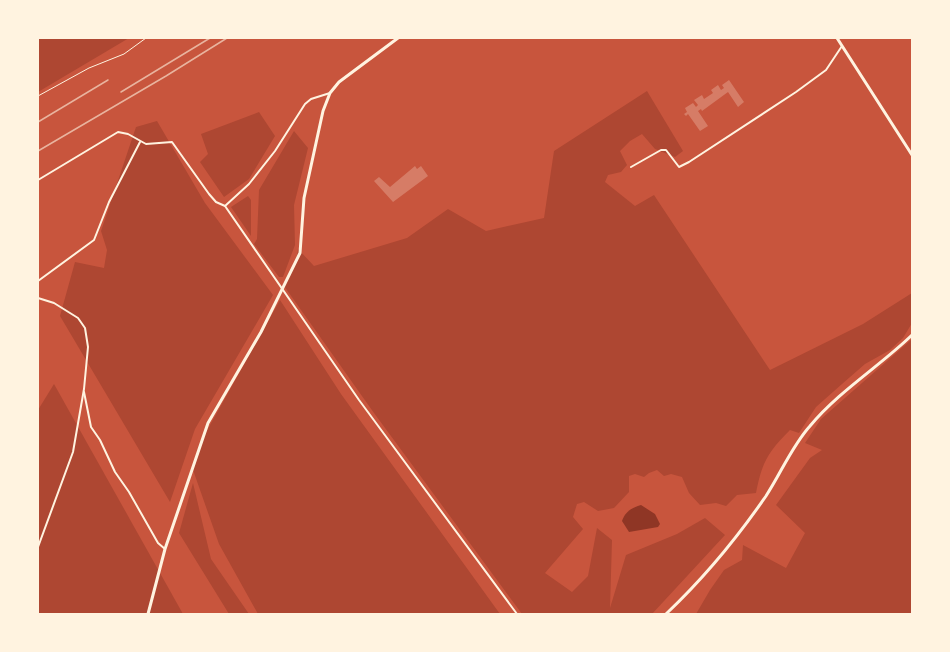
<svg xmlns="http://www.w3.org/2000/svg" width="950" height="652" font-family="Ubuntu,sans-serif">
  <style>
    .green { fill: #ae4732 }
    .water { fill: #8f3625 }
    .building { fill: #d67c66 }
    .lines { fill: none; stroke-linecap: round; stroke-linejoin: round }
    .service { stroke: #fff3e0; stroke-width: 1 }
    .minor { stroke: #fff3e0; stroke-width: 2 }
    .tertiary { stroke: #fff3e0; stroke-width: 3 }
    .rail { stroke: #e9b49f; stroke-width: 1.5 }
  </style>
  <rect width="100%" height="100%" fill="#c8553d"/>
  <g class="green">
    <path d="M38 38H129L38 92Z"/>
    <path d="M647 91 683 151 675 157 655 149 642 134 630 141 620 151 627 165 621 172 608 175 605 182 635 206 654 195 770 370 863 324 912 293V323L903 338 890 350 865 364 842 384 816 407 799 433 790 430C768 452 762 462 756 493L737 495 726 506 716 503 700 505 689 493 682 477 671 474 664 476 657 470 649 473 644 477 635 474 629 476V492L614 508 598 511 584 502 577 504 573 517 583 529 545 573 572 592 588 576 597 528 612 540 610 608 626 555 677 534 705 518 725 535 652 614H522L374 413 284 286 297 259 298 249 314 266 407 238 448 209 486 231 544 218 554 151Z"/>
    <path d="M259 112 275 136 249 179 224 197 200 162 208 154 201 134Z"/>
    <path d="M157 121 205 203 273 295 195 429 170 502 60 316 75 262 104 268 107 250 101 231 136 127Z"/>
    <path d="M294 131 308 148 294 205 295 245 283 277H279L254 244 257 239 259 190Z"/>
    <path d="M248 196 251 200V236L231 207Z"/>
    <path d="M280 300 341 394 500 614H258L219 544 192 467 205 434Z"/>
    <path d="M912 339V614H696L710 590 724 570 742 560 743 545 786 568 805 533 776 505 810 458 822 450 805 443 821 419Z"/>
    <path d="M54 384 183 614H38V410Z"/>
    <path d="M193 483 211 559 249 614H229L179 533Z"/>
  </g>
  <path class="water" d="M641 505 655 514 660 524 658 527 629 532 622 521C625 512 631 508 641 505Z"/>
  <g class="building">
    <path d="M729 80 744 102 738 107 728 92 702 111 701 109 698 111 708 126 700 131 688 114 686 116 684 114 687 112 685 108 693 103 696 107 698 105 694 100 702 95 704 99 713 93 711 90 718 85 721 90 724 88 722 85Z"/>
    <path d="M415 166 417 169 421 166 428 176 393 202 374 181 379 177 390 187Z"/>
  </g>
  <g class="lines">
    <path class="service" d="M38 96 89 68 124 54 146 38"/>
    <g class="minor">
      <path d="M631 167 661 150H666L679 167 689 162 796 92 826 70 842 46"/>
      <path d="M38 180 118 132 128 134 146 144 172 142 209 194 216 202 225 206 359 400 517 614"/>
      <path d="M225 206 249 184 275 151 305 104 311 99 330 93"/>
      <path d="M38 281 94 240 109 202 140 142"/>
      <path d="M38 298 54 303 78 318 85 328 88 347 84 389 73 452 38 547"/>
      <path d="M84 392 91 427 100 440 115 472 129 492 158 543 165 549"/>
    </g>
    <g class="tertiary">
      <path d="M837 38 912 155"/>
      <path d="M148 614 165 549 208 423 261 332 300 253 304 198 323 111 330 93 339 82 398 38"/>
      <path d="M666 614C703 579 737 538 766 496 781 473 792 446 810 426 839 391 880 366 912 335"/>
    </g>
    <g class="rail">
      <path d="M121 92 210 38"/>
      <path d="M38 122 108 80"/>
      <path d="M38 151 166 76 227 38"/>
    </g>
  </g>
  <rect width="950" height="652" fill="none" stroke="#fff3e0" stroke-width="78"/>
</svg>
